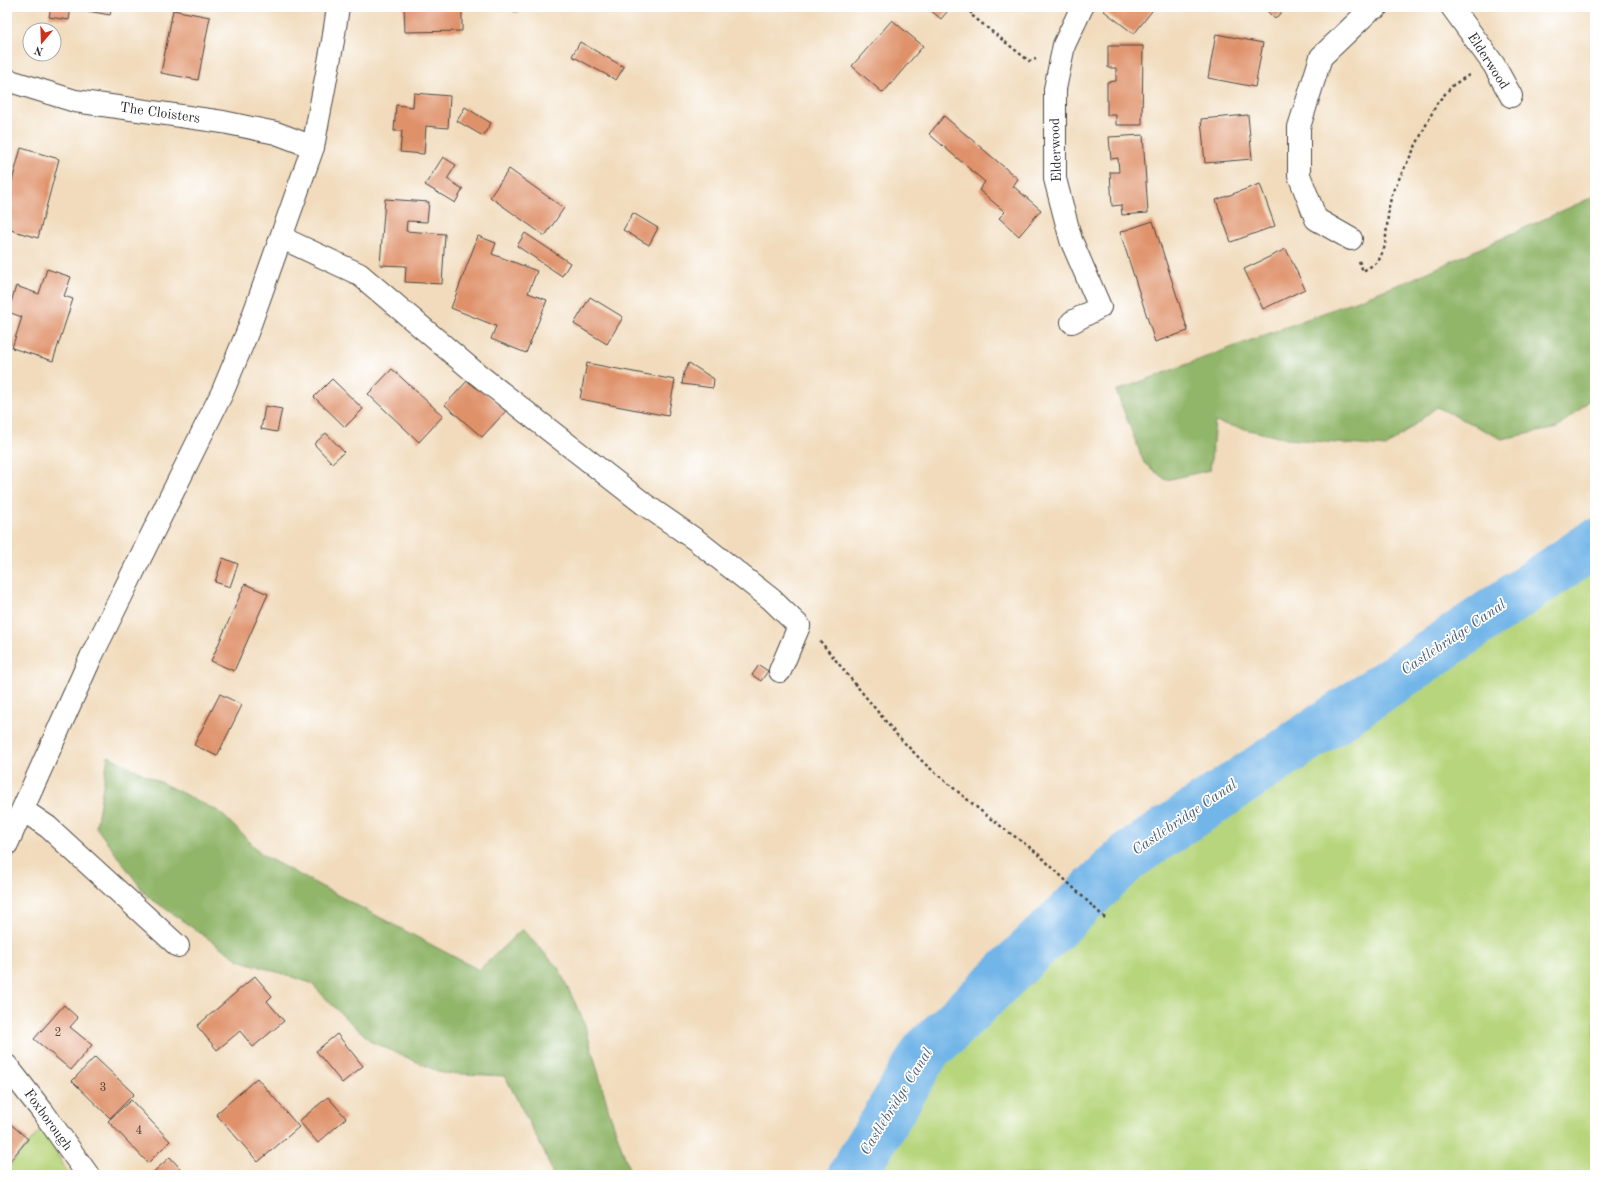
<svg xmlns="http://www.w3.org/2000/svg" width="1602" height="1182" font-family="'Old Standard TT',serif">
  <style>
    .green { fill: #b7d57b; stroke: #718053 }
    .forest { fill: #91b66b; stroke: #5e704b }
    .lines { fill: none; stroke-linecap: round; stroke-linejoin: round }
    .river { stroke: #72b5e8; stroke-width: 49 }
    .building { fill: #df9169 }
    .minor-casing { stroke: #494541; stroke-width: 24 }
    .major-casing { stroke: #494541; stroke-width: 24 }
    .path { stroke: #494541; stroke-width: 2.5; stroke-dasharray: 3 3; stroke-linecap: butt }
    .minor { stroke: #fff; stroke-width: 22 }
    .major { stroke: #fff; stroke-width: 22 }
    .labels { text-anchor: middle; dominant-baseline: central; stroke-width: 3.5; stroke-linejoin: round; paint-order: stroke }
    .number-label { font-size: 12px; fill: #58443a }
    .street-label { font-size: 14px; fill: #2b2b2b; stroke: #fff }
    .water-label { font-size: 15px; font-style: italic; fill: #445b6d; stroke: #fff }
  </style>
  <rect width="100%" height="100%" fill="#fff"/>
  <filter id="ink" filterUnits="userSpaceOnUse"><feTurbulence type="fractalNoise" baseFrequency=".025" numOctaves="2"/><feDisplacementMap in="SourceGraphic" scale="8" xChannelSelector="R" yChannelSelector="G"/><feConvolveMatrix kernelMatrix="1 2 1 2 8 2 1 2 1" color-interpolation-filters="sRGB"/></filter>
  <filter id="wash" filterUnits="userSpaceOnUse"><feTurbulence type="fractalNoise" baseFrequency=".012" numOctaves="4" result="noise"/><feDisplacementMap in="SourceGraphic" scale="16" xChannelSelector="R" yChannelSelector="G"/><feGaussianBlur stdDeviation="0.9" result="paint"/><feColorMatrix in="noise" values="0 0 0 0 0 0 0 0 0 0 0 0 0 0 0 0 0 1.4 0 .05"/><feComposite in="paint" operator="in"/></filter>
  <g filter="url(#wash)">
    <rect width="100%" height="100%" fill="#f1dbbc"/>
    <g class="green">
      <path d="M1595 543V1175H852L926 1051 1129 856 1366 699Z"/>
      <path d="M42 1128 69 1175H7V1169Z"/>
    </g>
    <g class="forest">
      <path d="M1595 196V396L1557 428 1502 439 1437 407 1386 447 1287 439 1215 422 1210 470 1166 480 1144 463 1116 391 1408 281Z"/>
      <path d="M108 756 220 812 264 856 479 970 522 929 559 969 584 1022 609 1111 631 1175H553L546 1156 505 1076 442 1073 372 1042 339 1012 311 983 239 960 147 896 96 827Z"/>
    </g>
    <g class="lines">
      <path class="river" d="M852 1175 926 1051 1129 856 1329 723 1595 543"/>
    </g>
    <g id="blocks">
      <g class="building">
        <path d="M51 7H112L110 15 71 8 69 20 49 17Z"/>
        <path d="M404 7H462V31L405 32Z"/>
        <path d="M507 7H520L517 13Z"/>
        <path d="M927 7H951L941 19Z"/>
        <path d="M1107 7H1155L1134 34 1104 11Z"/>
        <path d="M1263 7H1286L1275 19Z"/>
        <path d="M173 10 210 17 198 80 161 73Z"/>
        <path d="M892 20 923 46 883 93 852 66Z"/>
        <path d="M1216 34 1263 43 1255 87 1208 78Z"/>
        <path d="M580 42 624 67 616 80 572 56Z"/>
        <path d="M1108 46H1143L1142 125H1116V115H1107V82L1116 81V68H1108Z"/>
        <path d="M414 93 450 96 448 128 426 126 424 154 400 152 402 131H394L396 105 413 107Z"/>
        <path d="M465 107 491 123 483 136 457 121Z"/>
        <path d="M1248 115 1252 159 1205 163 1201 119Z"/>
        <path d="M944 116 1018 179 1013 186 1041 210 1019 236 999 218 1005 212 979 190 985 182 929 134Z"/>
        <path d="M1143 135 1148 213 1122 215 1121 205 1112 206 1110 172H1119L1118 158 1111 159 1109 137Z"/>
        <path d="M21 148 59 159 38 238 7 229V180L12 181Z"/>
        <path d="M443 157 456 165 447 179 463 189 455 203 425 185Z"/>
        <path d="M509 169 564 208 545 236 490 197Z"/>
        <path d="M1260 184 1275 226 1231 242 1216 200Z"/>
        <path d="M385 199 429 202 427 222 407 221 406 231 445 234 442 284 405 282 406 266 380 265Z"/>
        <path d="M633 213 658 228 649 245 623 230Z"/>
        <path d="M1153 221 1188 331 1155 342 1120 232Z"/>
        <path d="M525 233 570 263 562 276 517 246Z"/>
        <path d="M478 236 496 243 492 254 537 271 528 293 547 300 526 353 491 339 496 326 451 308Z"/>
        <path d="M1286 249 1305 289 1263 309 1244 269Z"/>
        <path d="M47 269 71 277 64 296 73 299 53 361 12 348 22 317 8 312 16 286 39 294Z"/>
        <path d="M590 297 623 317 607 344 574 324Z"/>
        <path d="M587 363 675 380 668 416 580 399Z"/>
        <path d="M689 363 714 379 713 388 682 384 684 372Z"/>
        <path d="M392 369 443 416 419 442 368 394Z"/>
        <path d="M332 379 363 409 345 427 314 397Z"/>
        <path d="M469 379 506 411 482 437 445 405Z"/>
        <path d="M265 406 282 409 277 432 261 429Z"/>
        <path d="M326 433 344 452 332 463 314 444Z"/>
        <path d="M223 558 238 564 230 587 215 582Z"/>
        <path d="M245 584 268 594 234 671 211 661Z"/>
        <path d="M759 665 768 671 761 681 752 675Z"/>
        <path d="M220 694 242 705 217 756 194 745Z"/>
        <path d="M255 976 272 996 267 1001 284 1021 253 1047 240 1031 217 1050 197 1026Z"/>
        <path d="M64 1005 78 1018 70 1027 92 1045 71 1070 34 1039Z"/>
        <path d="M337 1034 363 1066 342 1083 316 1051Z"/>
        <path d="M95 1057 134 1094 110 1118 72 1081Z"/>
        <path d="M257 1078 299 1127 258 1162 216 1114Z"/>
        <path d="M328 1097 346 1118 318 1143 299 1121Z"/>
        <path d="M131 1100 170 1141 148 1163 108 1121Z"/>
        <path d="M7 1121 28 1139 9 1162 7 1160Z"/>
        <path d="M170 1157 186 1175H150Z"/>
      </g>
    </g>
  </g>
  <g filter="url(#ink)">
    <use href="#blocks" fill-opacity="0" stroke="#494541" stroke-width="1"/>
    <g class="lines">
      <g class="minor-casing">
        <g id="minor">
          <path d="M1452 7 1494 65 1511 96"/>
          <path d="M7 80 75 101 223 122 276 133 313 147"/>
          <path d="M282 238 359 274 471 369 644 504 696 540 771 599 799 626 780 671"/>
          <path d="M1351 239 1316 219 1299 175V127L1321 57 1370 10 1377 7"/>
          <path d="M1072 322 1100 307 1071 240 1055 179V89L1064 45 1082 7"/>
          <path d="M23 810 48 827 178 946"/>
          <path d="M7 1066 43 1112 88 1175"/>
        </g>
      </g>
      <g class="major-casing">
        <path id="major" d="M7 844 91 657 222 393 247 333 313 147 333 41 338 7"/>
      </g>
      <g class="path">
        <path d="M976 7 970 14 1029 61 1036 59"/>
        <path d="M1359 261 1363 271 1378 262 1385 246 1389 206 1393 191 1437 103 1453 85 1469 75"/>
        <path d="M820 641 896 734 925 764 987 816 1036 852 1105 918"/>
      </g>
      <use href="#minor" class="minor"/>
      <use href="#major" class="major"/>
    </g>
  </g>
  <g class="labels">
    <g class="number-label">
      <text x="58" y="1033">2</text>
      <text x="103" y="1088">3</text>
      <text x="139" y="1131">4</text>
    </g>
    <g class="street-label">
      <text transform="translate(1488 61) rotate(57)">Elderwood</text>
      <text transform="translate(160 113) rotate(8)">The Cloisters</text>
      <text transform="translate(1056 150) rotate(-92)">Elderwood</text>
      <text transform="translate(48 1120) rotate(54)">Foxborough</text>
    </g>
    <g class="water-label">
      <text transform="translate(1454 638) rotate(-34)">Castlebridge Canal</text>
      <text transform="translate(1185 818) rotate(-34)">Castlebridge Canal</text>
      <text transform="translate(897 1102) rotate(-58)">Castlebridge Canal</text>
    </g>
  </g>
  <rect width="1602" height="1182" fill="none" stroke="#fff" stroke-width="24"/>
  <g transform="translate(42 42) rotate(199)"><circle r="19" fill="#ffffff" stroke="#aaaaaa"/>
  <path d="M0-3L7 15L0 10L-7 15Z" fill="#c8321e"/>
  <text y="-6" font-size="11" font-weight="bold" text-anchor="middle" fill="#2b2b2b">N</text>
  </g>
</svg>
